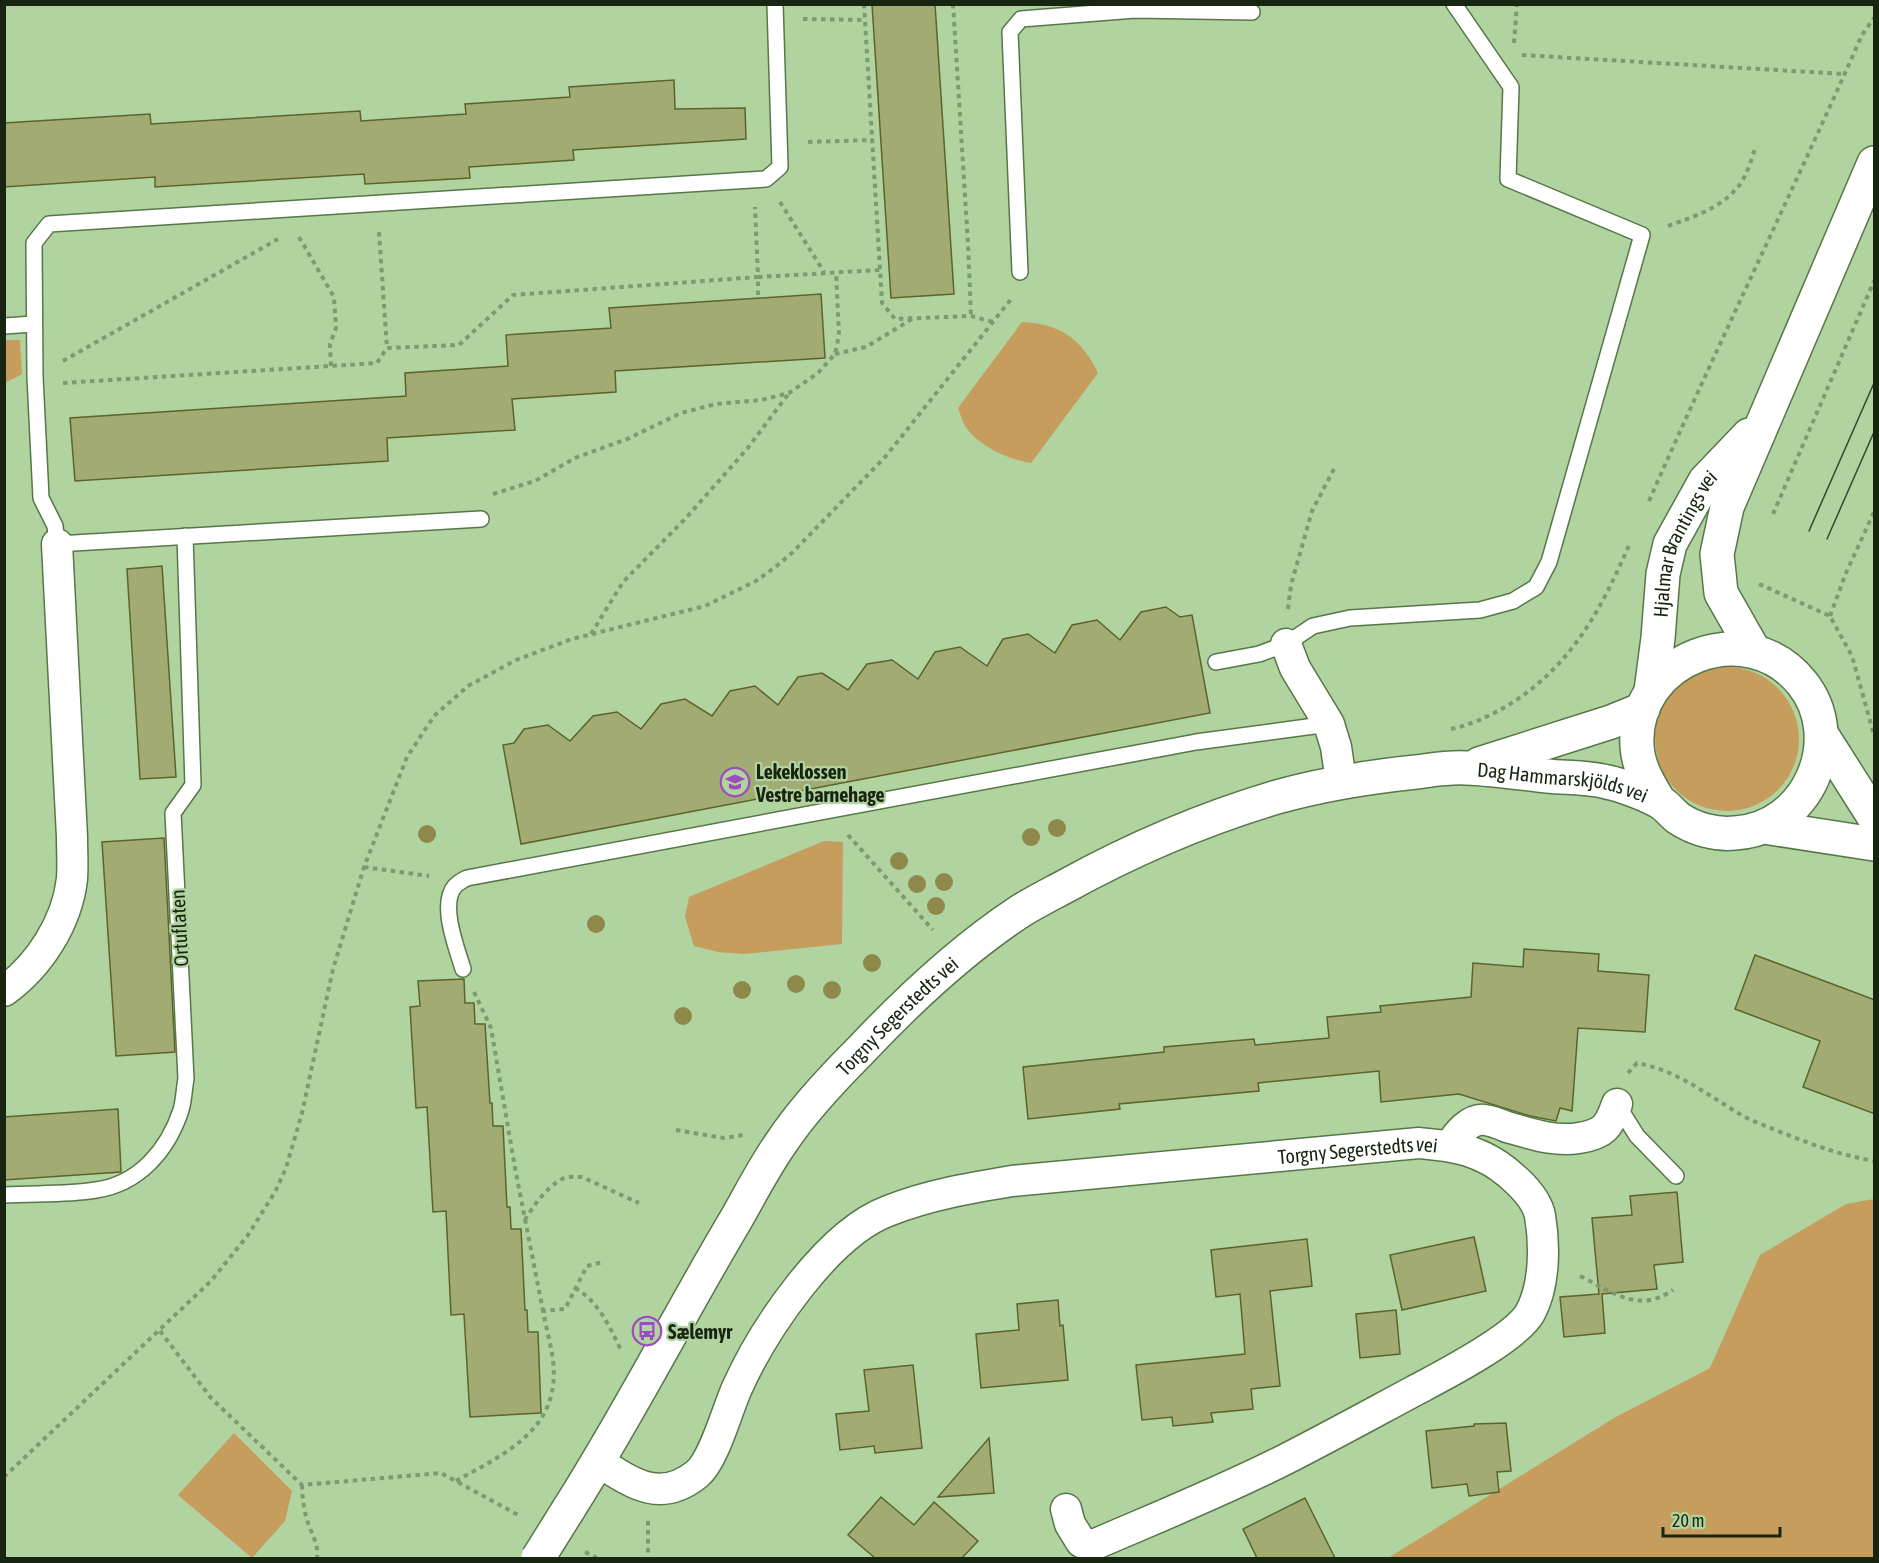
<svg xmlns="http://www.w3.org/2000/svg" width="1879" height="1563" font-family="'Asap Condensed',sans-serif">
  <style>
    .green { fill: #c79d5d }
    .building { fill: #a2ab72; stroke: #5c642c; stroke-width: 1.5 }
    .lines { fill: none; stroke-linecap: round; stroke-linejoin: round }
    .service-casing { stroke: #577748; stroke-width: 18 }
    .minor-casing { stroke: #577748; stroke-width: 33 }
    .tertiary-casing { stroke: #577748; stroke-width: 36 }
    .secondary-casing { stroke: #577748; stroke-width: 36 }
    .path { stroke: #7e9a71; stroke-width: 4; stroke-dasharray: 4.5 4.5; stroke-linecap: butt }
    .service { stroke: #fff; stroke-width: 15 }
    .minor { stroke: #fff; stroke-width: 30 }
    .tertiary { stroke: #fff; stroke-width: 33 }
    .secondary { stroke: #fff; stroke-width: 33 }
    .tram { stroke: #36472d; stroke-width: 1.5 }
    .secondary-bridge-casing { stroke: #577748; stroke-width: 36; stroke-linecap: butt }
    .secondary-bridge { stroke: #fff; stroke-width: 33 }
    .tree { fill: #8e894b }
    .labels { text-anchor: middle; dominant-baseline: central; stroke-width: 4.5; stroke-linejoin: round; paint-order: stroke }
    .street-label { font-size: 20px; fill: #182511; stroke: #b0d3a0 }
    .poi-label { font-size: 20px; font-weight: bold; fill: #182511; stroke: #b0d3a0; text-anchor: start }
  </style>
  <rect width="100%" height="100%" fill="#b0d3a0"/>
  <g class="green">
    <path d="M1022 322C1060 324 1082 339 1098 373L1031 463C1008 459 979 447 965 426 962 421 960 413 958 408Z"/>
    <path d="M5 340H20L22 374 5 383Z"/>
    <circle cx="1727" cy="739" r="72"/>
    <path d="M824 841 843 842 842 944 744 954 718 952 694 946 685 917 689 897Z"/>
    <path d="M1874 1199V1558H1388L1614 1418 1710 1368 1760 1255 1846 1204Z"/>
    <path d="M234 1433 292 1491 285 1521 252 1558 178 1495Z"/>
  </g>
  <g class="building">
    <path d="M872 4H935L954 294 891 298Z"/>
    <path d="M674 80 675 109 745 108 746 139 573 150 574 160 469 167 470 178 365 184 364 174 155 187V177L4 187V123L150 114 151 124 360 111 361 121 466 114 465 104 570 97 569 87Z"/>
    <path d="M821 294 825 358 615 371 616 392 512 399 515 430 387 438 388 461 75 481 70 418 406 396 405 373 508 366 506 335 611 328 609 308Z"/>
    <path d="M162 566 176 777 140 779 127 569Z"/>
    <path d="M1166 607 1180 617 1192 615 1210 713 521 844 503 745 514 743 524 729 548 725 570 741 593 716 617 712 641 729 661 704 685 699 712 716 730 691 755 686 778 705 798 677 822 673 848 690 867 664 892 660 918 679 935 652 960 647 987 666 1003 639 1028 634 1055 653 1072 625 1097 620 1120 640 1141 612Z"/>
    <path d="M164 838 175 1052 116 1056 102 842Z"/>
    <path d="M1524 949 1599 954 1598 971 1649 975 1645 1032 1578 1028 1572 1111 1560 1108 1556 1121 1530 1116 1459 1094 1381 1102 1379 1071 1258 1083 1259 1091 1119 1104 1120 1109 1028 1119 1023 1067 1164 1052V1047L1254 1039 1255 1045 1329 1038 1327 1017 1381 1012 1380 1006 1471 997 1473 963 1523 967Z"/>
    <path d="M1755 955 1875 1000V1114L1803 1087 1820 1041 1735 1009Z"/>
    <path d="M464 979 465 1003H474L475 1024H485L490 1103H492L493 1126H503L507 1207H510L511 1229H521L525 1310H527L528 1332H538L541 1413 470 1417 464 1314 451 1315 446 1211 433 1212 427 1107 416 1108 410 1007 420 1006 418 981Z"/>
    <path d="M118 1109 121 1172 4 1180V1117Z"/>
    <path d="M1677 1192 1683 1262 1654 1265 1657 1289 1602 1294 1605 1333 1564 1337 1560 1297 1599 1294 1592 1218 1632 1215 1630 1196Z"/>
    <path d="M1474 1237 1486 1291 1402 1310 1390 1255Z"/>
    <path d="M1307 1239 1312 1286 1270 1291 1280 1386 1251 1389 1253 1409 1211 1413 1213 1422 1173 1426 1172 1417 1142 1420 1136 1365 1245 1354 1240 1294 1216 1297 1211 1250Z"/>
    <path d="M1058 1300 1060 1326 1063 1325 1068 1380 981 1388 976 1334 1019 1330 1017 1304Z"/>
    <path d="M1396 1310 1400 1354 1360 1358 1356 1314Z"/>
    <path d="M913 1365 922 1448 875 1453 874 1446 840 1450 836 1414 869 1411 864 1370Z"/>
    <path d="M1506 1423 1511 1471 1497 1472 1499 1492 1469 1496 1467 1484 1432 1488 1426 1431 1474 1426V1424Z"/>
    <path d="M989 1438 994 1493 938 1497Z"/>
    <path d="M881 1497 914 1525 934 1502 978 1541 962 1558H875L848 1535Z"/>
    <path d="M1305 1498 1335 1558H1257L1243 1529Z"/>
  </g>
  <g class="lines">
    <g class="service-casing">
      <g id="service">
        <path d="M1020 272 1010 32 1021 19 1135 10 1252 12"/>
        <path d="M4 326 33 324"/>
        <path d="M481 519 57 544 55 526 41 498 35 377 34 243 49 224 766 179 780 167 775 4"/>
        <path d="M1216 662 1259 654 1286 644 1313 626 1350 618 1480 610 1513 601 1536 587 1549 562 1642 235 1508 179 1511 87 1454 4"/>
        <path d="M463 969C457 949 439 904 455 886 458 883 463 880 467 878L1196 742 1329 724"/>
        <path d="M1617 1104 1637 1136 1676 1176"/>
        <path d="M4 1195C35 1193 66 1195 96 1190 139 1184 168 1150 181 1110 184 1100 184 1089 186 1079L173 813 193 785 185 536"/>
      </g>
    </g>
    <g class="minor-casing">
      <g id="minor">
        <path d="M1286 644 1295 668 1329 724 1336 747 1341 781"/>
        <path d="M4 991C39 966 67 923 72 879 73 865 72 851 72 837L57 544"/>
        <path d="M1450 1146C1457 1134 1470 1118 1485 1120 1492 1121 1500 1124 1507 1127 1532 1134 1554 1142 1579 1138 1604 1134 1609 1127 1617 1104"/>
        <path id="s1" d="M599 1462C632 1483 660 1504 697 1474 714 1460 727 1410 737 1388 763 1330 827 1234 888 1211 928 1195 970 1188 1012 1181L1419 1143C1440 1145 1462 1147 1481 1156 1502 1165 1536 1193 1540 1216 1545 1245 1545 1286 1530 1313 1515 1339 1442 1376 1414 1391 1371 1414 1329 1437 1286 1459 1223 1491 1156 1518 1091 1546L1081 1542 1070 1524 1066 1509"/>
      </g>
    </g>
    <g class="tertiary-casing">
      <g id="tertiary">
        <path d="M1754 651 1721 593 1717 554 1727 507 1874 163"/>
        <path id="s2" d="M1651 691 1658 638 1663 574 1670 544 1705 481 1749 435"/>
      </g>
    </g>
    <g class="secondary-casing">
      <g id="secondary">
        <path d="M1822 735 1874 817"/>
        <path d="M1479 764 1611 722 1643 709"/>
        <path d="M1764 827 1874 844"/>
        <path id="s3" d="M568 1510C628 1416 678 1317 735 1221 750 1195 764 1167 781 1143 802 1111 833 1078 860 1051 909 999 960 951 1019 912 1033 903 1049 895 1064 887 1131 850 1203 819 1277 797 1323 784 1368 777 1416 772 1432 770 1449 767 1466 768 1493 769 1520 773 1547 776 1566 778 1588 777 1607 782 1622 785 1651 796 1663 804 1668 808 1673 814 1678 818 1694 829 1716 835 1735 833 1808 829 1847 739 1802 683 1747 614 1632 658 1637 746 1638 767 1649 784 1659 801"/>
      </g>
    </g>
    <g class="path">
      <path d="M864 4 882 303 895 319 971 316 993 322"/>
      <path d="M953 4 968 244 971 316"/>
      <path d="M803 19 865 20"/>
      <path d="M1514 43 1517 4"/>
      <path d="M1522 55 1844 74"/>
      <path d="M808 142 873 140"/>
      <path d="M780 202 824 272"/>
      <path d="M1668 226C1693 217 1719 209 1737 188 1747 177 1751 160 1756 146"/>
      <path d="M379 232 387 348"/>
      <path d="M299 237 334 297 336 328 330 344 331 367"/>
      <path d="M758 295V277L880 270"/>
      <path d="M835 354 866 347 912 319"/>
      <path d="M63 361 278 239"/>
      <path d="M63 383 377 363 387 348 459 345 513 295 758 277 755 207"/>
      <path d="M493 494 535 481 575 458 627 439 681 413 716 404 761 400 789 393 818 373 835 354 839 335 836 272"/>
      <path d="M1649 501C1718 344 1793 191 1862 35L1874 18"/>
      <path d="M1773 514 1874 281"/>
      <path d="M1759 584 1830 616 1852 656 1874 735"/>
      <path d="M1288 609 1291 585 1312 511 1334 469"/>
      <path d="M1830 616 1846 573 1874 512"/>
      <path d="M591 634 623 582 686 518 747 449 789 393"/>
      <path d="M1451 729C1471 725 1489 716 1507 706 1571 667 1601 610 1630 543"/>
      <path d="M848 835 933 930"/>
      <path d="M364 867 429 876"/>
      <path d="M474 992 491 1028 515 1168 543 1311"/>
      <path d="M1628 1073 1637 1063C1677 1070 1709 1096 1743 1116 1754 1122 1766 1126 1778 1131 1810 1144 1840 1155 1874 1161"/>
      <path d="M676 1130 724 1138 743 1135"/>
      <path d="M525 1220C533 1206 547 1187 562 1179 568 1176 575 1177 582 1177L639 1203"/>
      <path d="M1580 1276C1613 1292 1638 1314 1673 1290"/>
      <path d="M575 1288C599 1302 609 1326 621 1350"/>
      <path d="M160 1331 211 1398 302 1485 441 1473 520 1516"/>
      <path d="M4 1477 211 1281 248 1235 275 1192 286 1168 302 1113 333 969 364 867 407 757 434 716 468 686 516 660 572 639 705 606 756 581 774 568 792 553 886 456 1012 298"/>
      <path d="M456 1481C506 1453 561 1429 553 1361 551 1344 546 1328 543 1311L565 1309 587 1266 603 1262"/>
      <path d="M302 1485C302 1497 304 1509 307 1520 311 1533 319 1544 317 1558"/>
      <path d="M648 1521V1558"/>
      <path d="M585 1552 597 1558"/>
    </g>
    <use href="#service" class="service"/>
    <use href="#minor" class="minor"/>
    <use href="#tertiary" class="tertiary"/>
    <use href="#secondary" class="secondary"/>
    <g class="tram">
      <path d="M1809 531 1874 383"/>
      <path d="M1827 539 1874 432"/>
    </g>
    <g class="secondary-bridge-casing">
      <path id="secondary-bridge" d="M538 1558 568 1510"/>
    </g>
    <use href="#secondary-bridge" class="secondary-bridge"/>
  </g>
  <g class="tree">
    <circle cx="1057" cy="828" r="9"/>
    <circle cx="427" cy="834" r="9"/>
    <circle cx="1031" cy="837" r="9"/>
    <circle cx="899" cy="861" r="9"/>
    <circle cx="944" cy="882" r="9"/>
    <circle cx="917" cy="884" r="9"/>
    <circle cx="936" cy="906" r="9"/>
    <circle cx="596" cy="924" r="9"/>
    <circle cx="872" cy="963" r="9"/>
    <circle cx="796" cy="984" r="9"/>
    <circle cx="742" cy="990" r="9"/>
    <circle cx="832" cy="990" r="9"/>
    <circle cx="683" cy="1016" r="9"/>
  </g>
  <defs>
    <g id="school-ring" transform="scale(1.5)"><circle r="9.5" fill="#b0d3a0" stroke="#9d4cbb" stroke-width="1.5"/><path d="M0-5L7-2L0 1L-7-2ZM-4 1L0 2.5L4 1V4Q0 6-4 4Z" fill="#9d4cbb"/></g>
    <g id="bus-ring" transform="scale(1.5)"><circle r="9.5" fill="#b0d3a0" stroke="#9d4cbb" stroke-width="1.5"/><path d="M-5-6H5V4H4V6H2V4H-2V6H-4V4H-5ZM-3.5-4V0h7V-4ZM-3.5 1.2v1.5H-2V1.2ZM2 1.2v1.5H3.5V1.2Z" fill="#9d4cbb"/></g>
  </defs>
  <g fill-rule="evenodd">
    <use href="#school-ring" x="735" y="782"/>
    <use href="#bus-ring" x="647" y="1331"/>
  </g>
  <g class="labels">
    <g class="street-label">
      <text stroke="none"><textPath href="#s2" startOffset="153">Hjalmar Brantings vei</textPath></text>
      <text stroke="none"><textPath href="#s3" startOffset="1330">Dag Hammarskjölds vei</textPath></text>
      <text transform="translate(179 928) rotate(-93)">Ortuflaten</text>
      <text stroke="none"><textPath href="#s3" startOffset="597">Torgny Segerstedts vei</textPath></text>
      <text stroke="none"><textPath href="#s1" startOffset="916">Torgny Segerstedts vei</textPath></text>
    </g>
    <g class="poi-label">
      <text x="756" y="771">Lekeklossen<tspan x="756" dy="23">Vestre barnehage</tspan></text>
      <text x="668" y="1331">Sælemyr</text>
    </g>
  </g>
  <rect width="1879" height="1563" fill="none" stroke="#182511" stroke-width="12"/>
  <path d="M1663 1527v9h117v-9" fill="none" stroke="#182511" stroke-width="3"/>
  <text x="1672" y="1527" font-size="18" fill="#182511" stroke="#b0d3a0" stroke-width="4.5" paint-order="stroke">20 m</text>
</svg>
